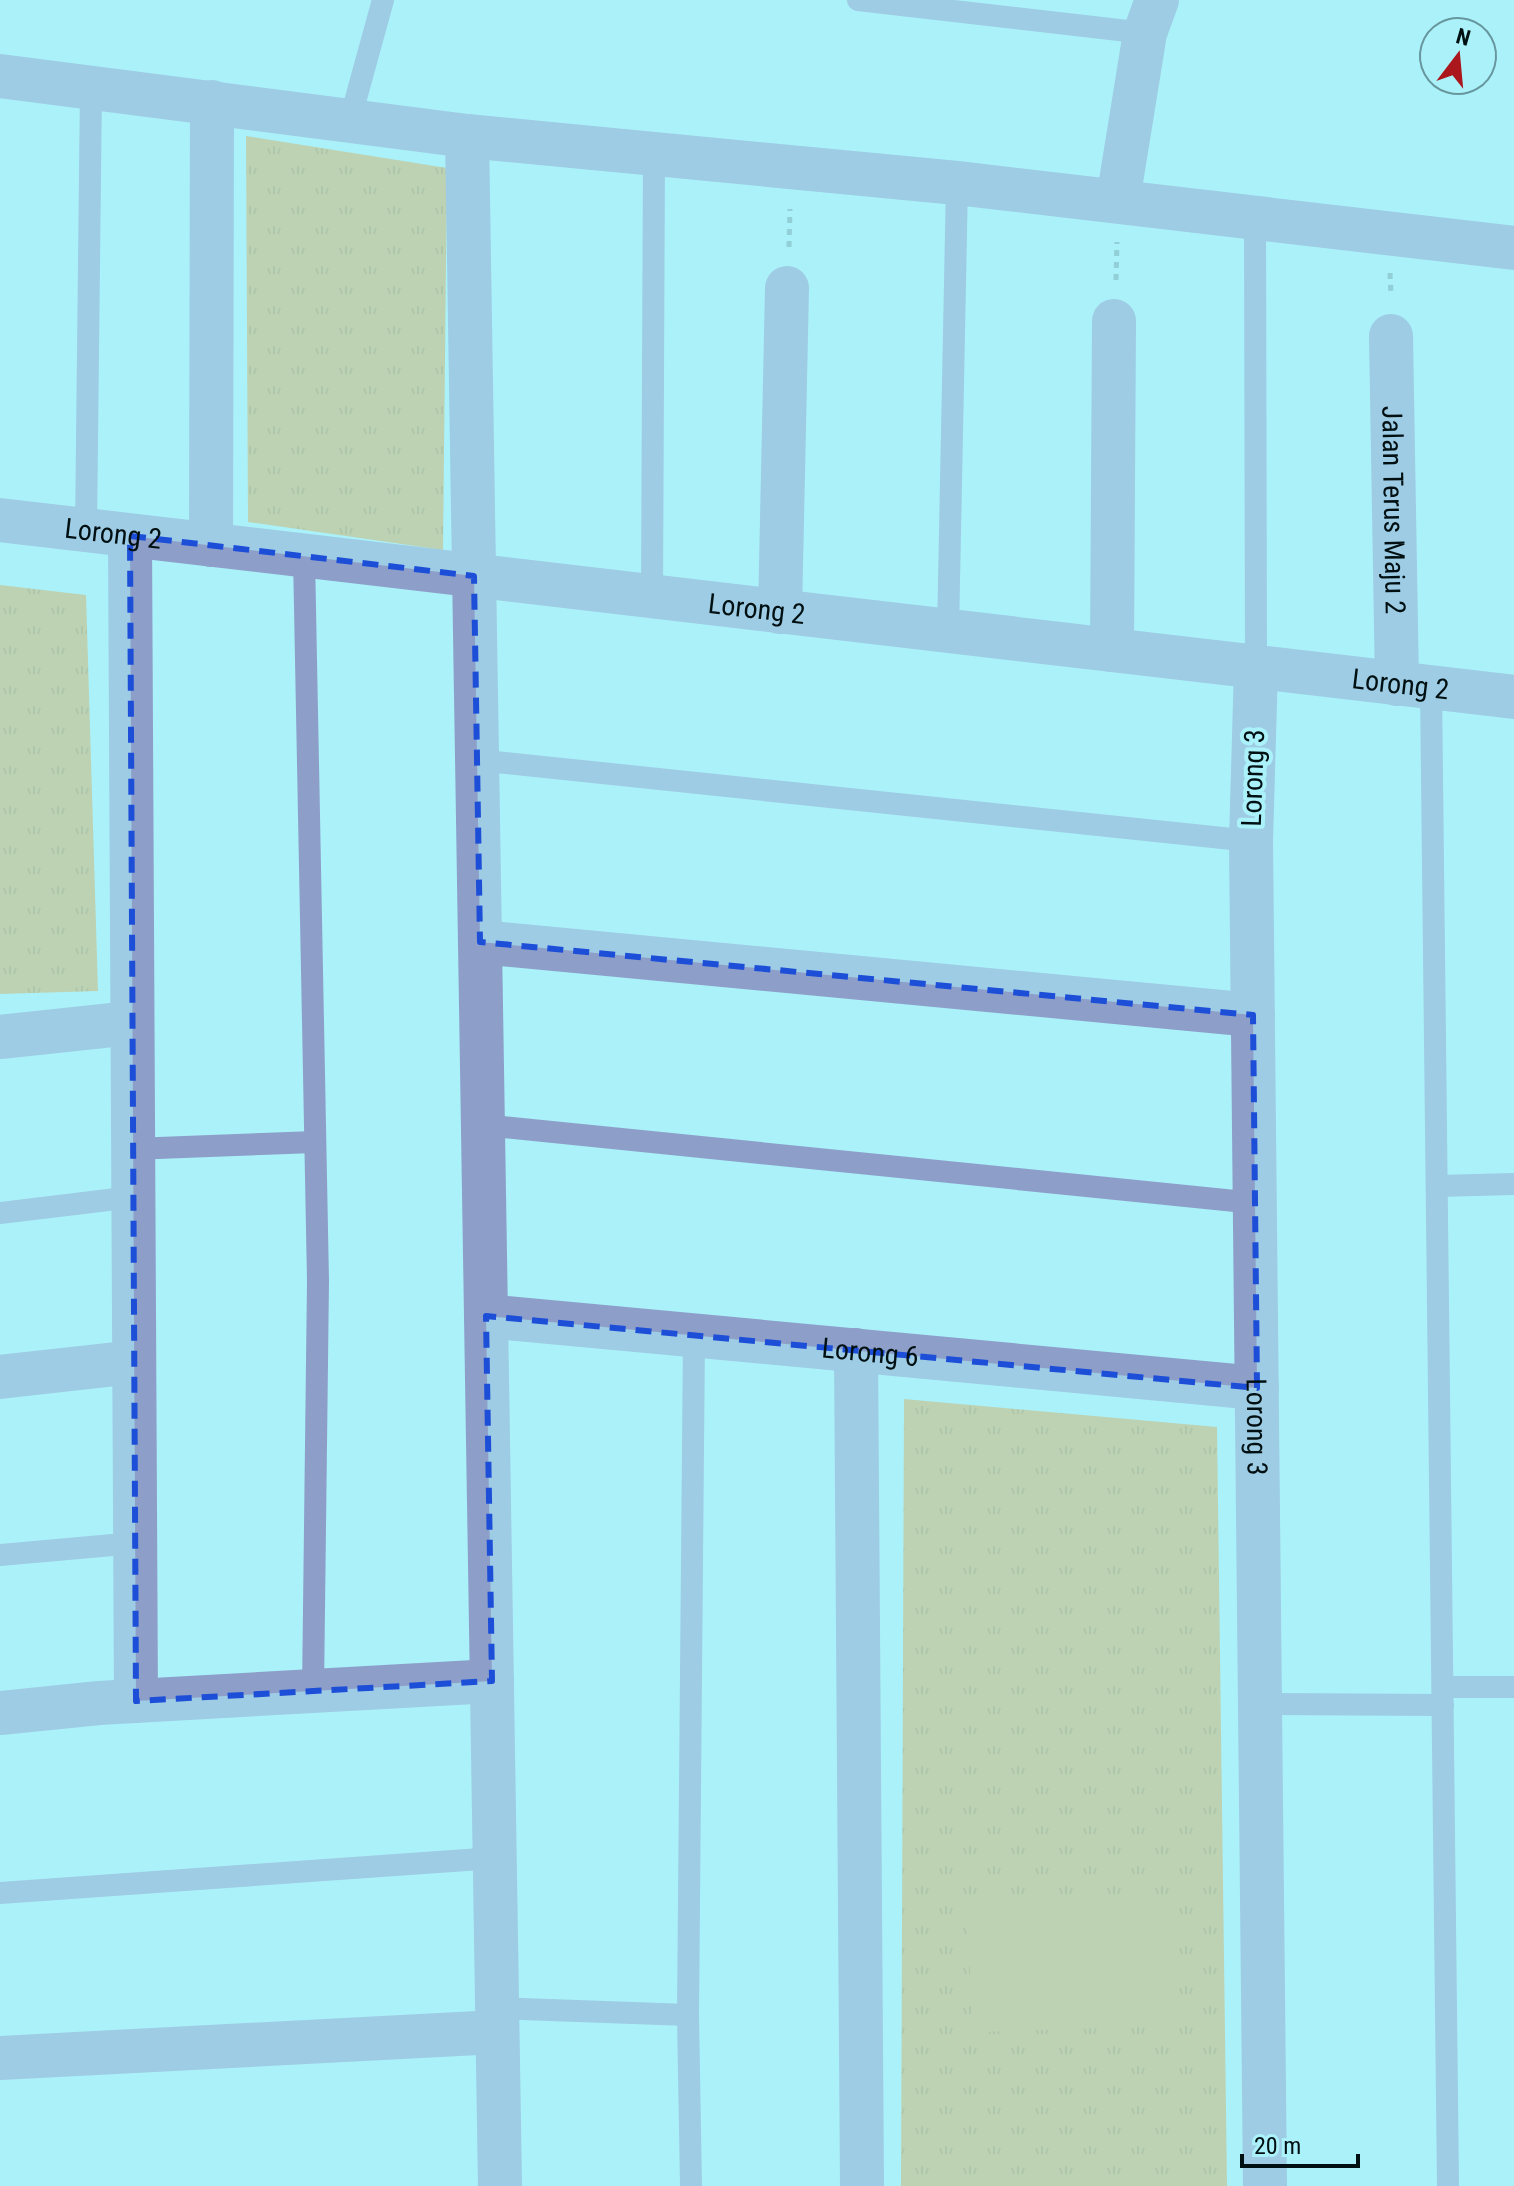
<svg xmlns="http://www.w3.org/2000/svg" width="1514" height="2186" font-family="'Roboto Condensed',sans-serif">
  <style>
    .grass { fill: url(#grass-tufts) }
    .garden { fill: #d2ae5c }
    .lines { fill: none; stroke-linecap: round; stroke-linejoin: round }
    .path { stroke: #73a7ae; stroke-width: 5; stroke-dasharray: 6 6; stroke-linecap: butt }
    .service { stroke: #8d9fc9; stroke-width: 22 }
    .minor { stroke: #8d9fc9; stroke-width: 44 }
    .marked { fill: none; stroke: #1d4ed8; stroke-width: 6; stroke-dasharray: 16 10; stroke-linejoin: round }
    .labels { text-anchor: middle; dominant-baseline: central; stroke-width: 8; stroke-linejoin: round; paint-order: stroke }
    .street-label { font-size: 28px; fill: #001012; stroke: #abf1fa }
  </style>
  <defs>
    <pattern id="grass-tufts" width="24" height="20" patternUnits="userSpaceOnUse" patternTransform="scale(2)"><rect width="24" height="20" fill="#d2ae5c"/><path d="M3 7l-1-3M5 7V3M7 7l1-3M15 17l-1-3M17 17v-4M19 17l1-3" fill="none" stroke="#b2954f"/></pattern>
  </defs>
  <rect width="100%" height="100%" fill="#abf1fa"/>
  <g class="grass">
    <path d="M246 136 447 168 443 550 248 522Z"/>
    <path d="M0 585 86 595 98 991 0 994Z"/>
    <path d="M904 1399 1217 1427 1227 2186H901Z"/>
  </g>
  <path class="garden" d="M1170 1900 1175 2026 972 2032 968 1906Z"/>
  <g class="lines">
    <g class="path">
      <path d="M789 247 790 209"/>
      <path d="M1390 273 1391 295"/>
      <path d="M1116 280 1117 242"/>
    </g>
    <g class="service">
      <path d="M858 0 1145 33"/>
      <path d="M350 120 383 0"/>
      <path d="M1255 216 1256 667"/>
      <path d="M86 530 91 87"/>
      <path d="M304 556 318 1281 313 1691"/>
      <path d="M652 596 654 153"/>
      <path d="M948 632 957 183"/>
      <path d="M1431 688 1448 2186"/>
      <path d="M477 760 1251 841"/>
      <path d="M483 1125 1255 1203"/>
      <path d="M132 1149 315 1142"/>
      <path d="M1437 1186 1514 1184"/>
      <path d="M0 1213 133 1197"/>
      <path d="M0 1555 135 1543"/>
      <path d="M1443 1687H1514"/>
      <path d="M1260 1704 1443 1705"/>
      <path d="M0 1893 495 1858"/>
      <path d="M497 2008 688 2015"/>
      <path d="M691 2186 688 2015 694 1335"/>
    </g>
    <g class="minor">
      <path d="M0 76 467 136 957 183 1514 248"/>
      <path d="M467 136 500 2186"/>
      <path d="M1118 200 1145 33 1157 0"/>
      <path id="s1" d="M1391 336 1397 684"/>
      <path id="s2" d="M0 520 1514 697"/>
      <path d="M130 536 136 1701"/>
      <path d="M211 545 212 102"/>
      <path d="M780 612 787 288"/>
      <path d="M1112 650 1114 321"/>
      <path id="s3" d="M1256 667 1251 841 1265 2186"/>
      <path d="M480 942 1253 1015"/>
      <path d="M0 1037 131 1023"/>
      <path id="s4" d="M486 1316 1257 1388"/>
      <path d="M856 1350 862 2186"/>
      <path d="M0 1377 134 1362"/>
      <path d="M0 1713 99 1703 492 1681"/>
      <path d="M0 2058 497 2032"/>
    </g>
  </g>
  <path d="M0 0H1514V2186H0ZM130 536 474 576 480 942 1253 1015 1257 1388 486 1316 492 1681 136 1701Z" fill="#abf1fa" fill-opacity=".55" fill-rule="evenodd"/>
  <path class="marked" d="M130 536 474 576 480 942 1253 1015 1257 1388 486 1316 492 1681 136 1701Z"/>
  <g class="labels">
    <g class="street-label">
      <text stroke="none"><textPath href="#s1" startOffset="174">Jalan Terus Maju 2</textPath></text>
      <text stroke="none"><textPath href="#s2" startOffset="114">Lorong 2</textPath></text>
      <text stroke="none"><textPath href="#s2" startOffset="762">Lorong 2</textPath></text>
      <text stroke="none"><textPath href="#s2" startOffset="1410">Lorong 2</textPath></text>
      <text transform="translate(1253 778) rotate(-88)">Lorong 3</text>
      <text stroke="none"><textPath href="#s4" startOffset="386">Lorong 6</textPath></text>
      <text stroke="none"><textPath href="#s3" startOffset="760">Lorong 3</textPath></text>
    </g>
  </g>
  <g transform="translate(1458 56) rotate(16)"><circle r="38" fill="#abf1fa" stroke="#67979d" stroke-width="2"/>
  <path d="M0-6L14 30L0 20L-14 30Z" fill="#aa171d"/>
  <text y="-12" font-size="22" font-weight="bold" text-anchor="middle" fill="#001012">N</text>
  </g>
  <path d="M1242 2154v12h116v-12" fill="none" stroke="#001012" stroke-width="4"/>
  <text x="1254" y="2154" font-size="24" fill="#001012" stroke="#abf1fa" stroke-width="6" paint-order="stroke">20 m</text>
</svg>
